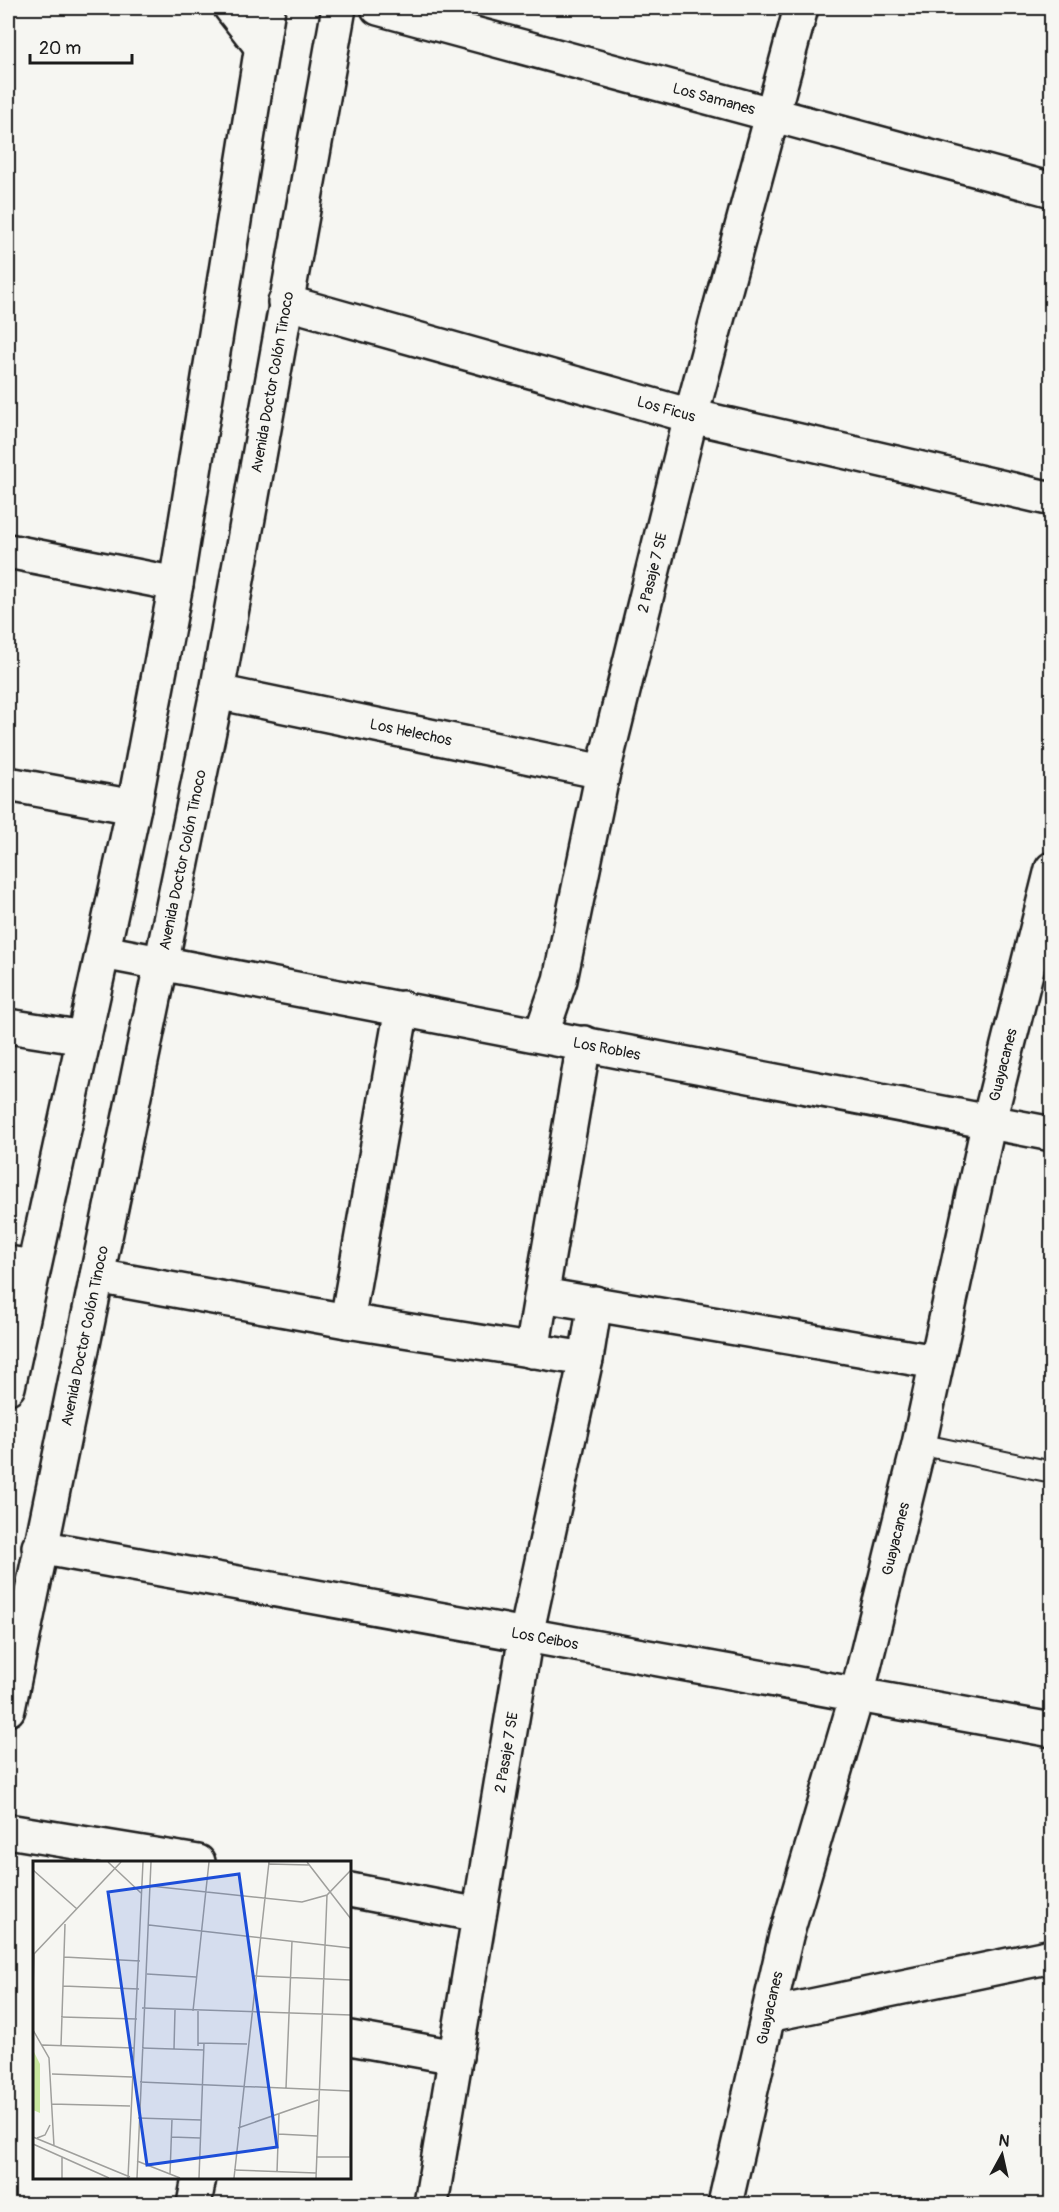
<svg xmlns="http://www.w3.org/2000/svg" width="1059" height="2212" font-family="Pangolin,sans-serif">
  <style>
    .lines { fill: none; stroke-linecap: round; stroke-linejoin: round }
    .lane-casing { stroke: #1c1c1c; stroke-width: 24 }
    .street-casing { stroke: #1c1c1c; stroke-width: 38 }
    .secondary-casing { stroke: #1c1c1c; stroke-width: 38 }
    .lane { stroke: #f6f6f2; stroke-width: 20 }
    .street { stroke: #f6f6f2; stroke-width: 33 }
    .secondary { stroke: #f6f6f2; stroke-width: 33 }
    .labels { text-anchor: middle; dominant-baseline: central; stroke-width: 5; stroke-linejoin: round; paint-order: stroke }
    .street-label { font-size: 15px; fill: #1c1c1c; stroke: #f6f6f2 }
    .inset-road { fill: none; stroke: #9f9f9c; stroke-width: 1.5 }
    .view { fill: #1d4ed8; fill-opacity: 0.15; stroke: #1d4ed8; stroke-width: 3 }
    .inset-edge { fill: none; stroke: #1c1c1c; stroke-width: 3 }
  </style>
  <rect width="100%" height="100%" fill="#f6f6f2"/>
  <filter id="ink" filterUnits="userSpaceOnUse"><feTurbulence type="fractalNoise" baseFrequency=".0167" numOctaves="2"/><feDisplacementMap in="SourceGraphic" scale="12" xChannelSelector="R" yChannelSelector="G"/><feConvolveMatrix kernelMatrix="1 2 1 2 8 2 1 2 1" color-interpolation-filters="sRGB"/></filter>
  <g filter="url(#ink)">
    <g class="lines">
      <g class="lane-casing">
        <path id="lane" d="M919 1444 1052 1472"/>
      </g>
      <g class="street-casing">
        <g id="street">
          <path d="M231 8 261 46"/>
          <path id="s1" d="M378 8 1052 190"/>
          <path id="s2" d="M285 302 691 416 1052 499"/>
          <path d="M8 551 176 584"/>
          <path id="s3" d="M217 692 603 772"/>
          <path d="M8 784 134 807"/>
          <path id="s4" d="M103 952 1052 1134"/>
          <path d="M8 1026 84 1038"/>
          <path id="s5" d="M541 1035 560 980 603 772 691 416 801 8"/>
          <path d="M8 1263 33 1267"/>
          <path d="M97 1276 347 1321 586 1359"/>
          <path d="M542 1295 936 1362"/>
          <path d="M347 1321 402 1008"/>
          <path d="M532 1351 584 1043"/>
          <path id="s6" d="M39 1547 1052 1730"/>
          <path d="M8 1831 198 1862"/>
          <path d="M350 1890 479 1915"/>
          <path d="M768 2015 1052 1956"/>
          <path d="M350 2038 456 2057"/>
          <path d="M194 2204 199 2178"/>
          <path id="s7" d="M431 2204 526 1635 586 1359 595 1303"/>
          <path id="s8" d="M725 2204 786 1936 857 1695 919 1444 989 1121 1052 869"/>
        </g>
      </g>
      <g class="secondary-casing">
        <g id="secondary">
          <path d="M8 1387 134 807 176 584 268 8"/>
          <path id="s9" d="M8 1709 217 692 339 8"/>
        </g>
      </g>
      <use href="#lane" class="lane"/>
      <use href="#street" class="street"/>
      <use href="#secondary" class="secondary"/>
    </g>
  </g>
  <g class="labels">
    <g class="street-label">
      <text stroke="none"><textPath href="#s1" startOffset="348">Los Samanes</textPath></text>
      <text stroke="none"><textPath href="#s9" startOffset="1353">Avenida Doctor Colón Tinoco</textPath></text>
      <text stroke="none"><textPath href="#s2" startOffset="396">Los Ficus</textPath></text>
      <text stroke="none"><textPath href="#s5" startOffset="476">2 Pasaje 7 SE</textPath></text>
      <text stroke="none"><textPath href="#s3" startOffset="198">Los Helechos</textPath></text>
      <text stroke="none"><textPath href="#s9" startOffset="867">Avenida Doctor Colón Tinoco</textPath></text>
      <text stroke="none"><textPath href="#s4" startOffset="513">Los Robles</textPath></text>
      <text stroke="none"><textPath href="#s8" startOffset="1173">Guayacanes</textPath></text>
      <text stroke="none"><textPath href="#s9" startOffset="381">Avenida Doctor Colón Tinoco</textPath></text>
      <text stroke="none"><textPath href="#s8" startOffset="687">Guayacanes</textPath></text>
      <text stroke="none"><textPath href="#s6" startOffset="514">Los Ceibos</textPath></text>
      <text stroke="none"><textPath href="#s7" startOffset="458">2 Pasaje 7 SE</textPath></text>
      <text stroke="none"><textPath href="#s8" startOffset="201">Guayacanes</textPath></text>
    </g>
  </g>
  <g transform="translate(33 1861)">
    <rect width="318" height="318" fill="#f6f6f2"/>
    <path d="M0 189 7 203V252L0 249Z" fill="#c9e89f"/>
    <path class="inset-road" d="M75 1 108 32M274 1 318 58M235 3 276 4M0 9 44 48M117 25 269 41 294 34 318 9M116 64 318 87M0 94 88 1M31 96 107 100M114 113 163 116M221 115 318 119M30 125 106 128M0 131 1 93M109 147 318 154M160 150 176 1M28 156 104 158M0 169 16 197 21 285M165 182 214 183M9 184 101 187M28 185 32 63M165 185V150M109 187 171 189M141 188 142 149M19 213 99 216M107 221 318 230M253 227 259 80M18 243 97 245M105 257 168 259M205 267 285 239M245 273 284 275M0 276 97 316M138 276 167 277M4 277 12 274 17 264M0 283 76 317M283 296H318M317 296 318 254M104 300 147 317M201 309 283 312M244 311 246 252M137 313 139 258M29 317V296M95 317 110 1M104 317 118 1M166 317 171 182M201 317 236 1M283 317 294 34"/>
    <path class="view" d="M206 13 244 286 114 304 75 31Z"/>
    <rect width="318" height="318" class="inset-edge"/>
  </g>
  <rect width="1059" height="2212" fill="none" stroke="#f6f6f2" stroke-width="30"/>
  <rect x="15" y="15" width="1029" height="2182" fill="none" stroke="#1c1c1c" stroke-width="2" filter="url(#ink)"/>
  <g transform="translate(1002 2155) rotate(8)" stroke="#f6f6f2" stroke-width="4.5" paint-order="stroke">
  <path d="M0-4.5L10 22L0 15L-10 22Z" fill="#1c1c1c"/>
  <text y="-9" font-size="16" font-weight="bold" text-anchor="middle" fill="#1c1c1c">N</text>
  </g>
  <path d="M30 54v9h102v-9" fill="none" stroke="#1c1c1c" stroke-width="3"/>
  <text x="39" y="54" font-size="18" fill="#1c1c1c" stroke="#f6f6f2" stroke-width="4.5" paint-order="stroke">20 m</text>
</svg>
